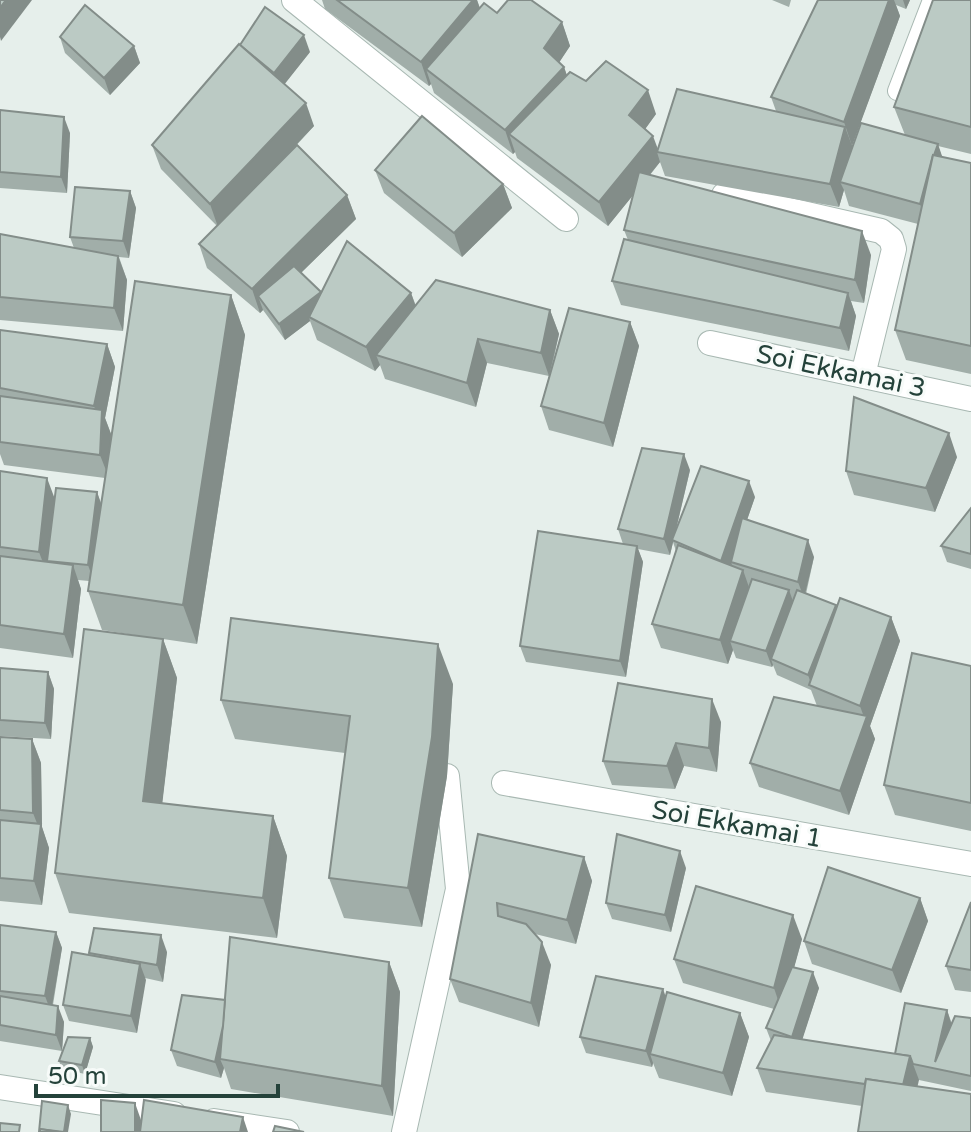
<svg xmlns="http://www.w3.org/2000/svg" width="971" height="1132" font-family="'Varela Round',sans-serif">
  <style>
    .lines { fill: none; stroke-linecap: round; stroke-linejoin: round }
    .lane-casing { stroke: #a8b8b2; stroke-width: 20 }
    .street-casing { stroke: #a8b8b2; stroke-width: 26 }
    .lane { stroke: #fff; stroke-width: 18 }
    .street { stroke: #fff; stroke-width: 24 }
    .wall { fill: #a1aea9 }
    .shaded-wall { fill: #838d89 }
    .building { fill: #bbcac4; stroke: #838d89; stroke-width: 2 }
    .labels { text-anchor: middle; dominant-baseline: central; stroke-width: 6; stroke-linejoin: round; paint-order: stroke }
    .street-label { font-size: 26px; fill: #24423a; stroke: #f7fbf9 }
  </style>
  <rect width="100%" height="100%" fill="#e6efeb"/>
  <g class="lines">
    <g class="lane-casing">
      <path id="lane" d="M897 91 932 0"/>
    </g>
    <g class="street-casing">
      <g id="street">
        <path d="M294 0 566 219"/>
        <path d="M724 195 881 231 891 239 894 249 863 375"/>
        <path d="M710 343 971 399"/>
        <path d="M504 783 971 864"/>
        <path d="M0 1087 174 1114"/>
        <path d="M214 1121 287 1132"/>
        <path d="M404 1132 458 889 447 776"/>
      </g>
    </g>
    <use href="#lane" class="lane"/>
    <use href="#street" class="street"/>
  </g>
  <g class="wall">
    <path d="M322 0H477L480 8 497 13 562 22 570 46 559 62 564 67 567 76 656 114 645 129 658 149 776 111 771 97 818 0H910L906 9 896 5 900 16 852 145V147L905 135 894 107 971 0V154L938 146 942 157 971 163V374L906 360 895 330 918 224 849 206 844 190 839 207 665 176 660 162 650 175 871 255 864 303 851 301 856 316 849 351 621 305 612 281 628 240 624 230 633 195 608 226 517 158 515 152 513 154 434 93 431 84 429 86 325 9Z"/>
    <path d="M772 0H791L789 7Z"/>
    <path d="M60 37 134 46 140 63 110 95 65 53Z"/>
    <path d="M310 52 284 84 314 126 292 150 347 195 356 219 301 273 321 292 411 293 416 306 550 310 559 334 550 376 630 322 639 346 613 447 549 430 541 406 549 376 487 363 476 407 385 379 380 365 375 371 317 340 310 321 285 340 263 310 260 313 207 268 199 244 217 226 161 169 152 145Z"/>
    <path d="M0 110 70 133 67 193 0 188Z"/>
    <path d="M375 170 503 184 512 208 462 257 384 193Z"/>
    <path d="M130 191 136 208 129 258 119 257 127 280 123 331 0 320V234L74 248 70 237Z"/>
    <path d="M231 295 245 335 197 644 163 639 177 678 162 803 273 816 287 856 277 938 69 913 55 873 134 635 102 630 88 591 89 581 78 580 81 589 73 658 0 648V471L55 499 97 492 101 504 105 478 4 465 0 454V330L107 344 115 367 105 418 111 434Z"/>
    <path d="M957 457 935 512 854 495 846 471Z"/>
    <path d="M690 470 675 533 755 497 747 520 814 557 806 594 836 605 891 617 900 641 870 726 875 739 849 815 759 787 750 763 817 706 811 690 777 675 773 665 772 667 736 658 733 650 728 664 661 648 652 624 676 551 673 542 670 555 638 549 643 562 626 677 526 662 520 646 623 544 618 529Z"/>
    <path d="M971 508V569L947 562 941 546Z"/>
    <path d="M971 666V831L895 815 884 785Z"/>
    <path d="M0 668 48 672 54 689 51 739 0 736Z"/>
    <path d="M453 684 447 776 422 927 344 918 329 878 345 753 235 739 221 700Z"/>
    <path d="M721 722 717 772 684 766 675 789 612 785 603 761Z"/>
    <path d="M0 737 32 739 41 763 42 827 49 848 42 905 0 901Z"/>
    <path d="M478 834 584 857 592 881 576 944 535 934 551 965 539 1027 459 1002 450 979Z"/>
    <path d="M686 868 671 932 612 919 606 903Z"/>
    <path d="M920 898 928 921 901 993 812 964 804 941Z"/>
    <path d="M971 902V992L955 990 946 966Z"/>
    <path d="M0 925 56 932 62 948 53 1005 64 1022 62 1051 90 1038 93 1047 85 1074 62 1069 59 1061 62 1051 0 1041Z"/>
    <path d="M802 939 794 967 819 988 802 1039 895 1054 947 1010 952 1024 971 1018V1091L919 1080 862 1106 766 1092 757 1068 771 1041 766 1028 774 1009 683 983 674 959Z"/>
    <path d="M167 952 163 982 145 978 137 1033 69 1021 63 1005 90 955 89 953Z"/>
    <path d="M389 962 400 992 393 1116 231 1089 224 1068 221 1078 177 1066 171 1050 225 1000Z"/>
    <path d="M666 996 740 1013 749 1037 732 1096 659 1078 653 1063 652 1067 586 1053 580 1037Z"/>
  </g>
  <g class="shaded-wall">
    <path d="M6 0H32L1 41 0 37V8Z"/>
    <path d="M473 0H477L484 21 426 69 431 84 429 86 421 62Z"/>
    <path d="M889 0H894L900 16 852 146 844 122Z"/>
    <path d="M903 0H910L906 9Z"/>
    <path d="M562 22 570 46 553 72 544 48Z"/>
    <path d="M304 35 310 52 280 90 274 73Z"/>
    <path d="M134 46 140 63 110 95 104 78Z"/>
    <path d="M564 67 572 90 509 134 515 152 513 154 505 130Z"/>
    <path d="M648 90 656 114 638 139 629 115Z"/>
    <path d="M306 103 314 126 218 227 210 204Z"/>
    <path d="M64 117 70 133 67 193 61 177Z"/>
    <path d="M845 127 854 151 840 182 844 190 839 207 830 184Z"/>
    <path d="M653 136 659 152H657L660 162 608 226 599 202Z"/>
    <path d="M938 144 946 168 929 227 920 204Z"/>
    <path d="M503 184 512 208 462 257 454 233Z"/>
    <path d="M130 191 136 208 129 258 123 241Z"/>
    <path d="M347 195 356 219 266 307 258 296 263 310 260 313 252 289Z"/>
    <path d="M862 231 871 255 864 303 855 280Z"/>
    <path d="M118 256 127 280 123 331 114 308Z"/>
    <path d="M321 292 309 317 310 321 285 340 279 324Z"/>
    <path d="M411 293 419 316 376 355 380 365 375 371 366 347Z"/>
    <path d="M848 293 856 316 849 351 840 328Z"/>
    <path d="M231 295 245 335 197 644 183 605Z"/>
    <path d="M550 310 559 334 549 376 541 353Z"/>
    <path d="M630 322 639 346 613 447 604 423Z"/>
    <path d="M478 339 487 363 476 407 467 383Z"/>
    <path d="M107 344 115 367 105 418 111 434 109 478 100 455 102 426 94 406Z"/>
    <path d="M949 433 957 457 935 512 926 488Z"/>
    <path d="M684 454 690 470 670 555 664 539Z"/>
    <path d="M47 478 56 502 48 576 39 552Z"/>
    <path d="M749 481 755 497 732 563 731 562 732 565 721 562Z"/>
    <path d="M97 492 103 509 94 582 88 565Z"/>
    <path d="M808 540 814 557 804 598 798 582Z"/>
    <path d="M637 546 643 562 626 677 620 661Z"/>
    <path d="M73 565 81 589 73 658 64 634Z"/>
    <path d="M743 570 751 593 730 641 733 650 728 664 720 640Z"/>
    <path d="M789 590 795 607 771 659 773 665 772 667 766 651Z"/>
    <path d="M836 605 842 621 812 686 808 675Z"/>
    <path d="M891 617 900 641 870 726 875 739 849 815 840 791 865 720 860 706Z"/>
    <path d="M163 639 177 678 158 840 143 801Z"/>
    <path d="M438 644 453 684 447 776 422 927 408 888Z"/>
    <path d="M48 672 54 689 51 739 45 723Z"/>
    <path d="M712 699 721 722 717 772 709 748Z"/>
    <path d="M32 739 41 763 42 827 49 848 42 905 34 881 40 831 33 813Z"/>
    <path d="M676 743 684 766 675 789 667 766Z"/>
    <path d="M273 816 287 856 277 938 263 898Z"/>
    <path d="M680 851 686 868 671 932 665 915Z"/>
    <path d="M584 857 592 881 576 944 567 920Z"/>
    <path d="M920 898 928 921 901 993 892 970Z"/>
    <path d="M793 915 802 939 782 1012 774 988Z"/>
    <path d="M56 932 62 948 51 1012 45 996Z"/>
    <path d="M161 935 167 952 163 982 157 965Z"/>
    <path d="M542 942 551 965 539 1027 531 1003Z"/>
    <path d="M389 962 400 992 393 1116 382 1086Z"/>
    <path d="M140 964 146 980 137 1033 131 1016Z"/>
    <path d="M813 972 819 988 798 1053 792 1037Z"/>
    <path d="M663 989 669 1006 650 1054 653 1063 652 1067 646 1051Z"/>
    <path d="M228 1001 220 1059 224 1068 221 1078 215 1062Z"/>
    <path d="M58 1006 64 1022 62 1051 56 1035Z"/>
    <path d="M947 1010 952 1026 935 1062Z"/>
    <path d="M740 1013 749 1037 732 1096 723 1073Z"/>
    <path d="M90 1038 93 1047 85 1074 82 1065Z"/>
    <path d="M910 1056 919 1080 911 1114 902 1090Z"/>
    <path d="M135 1103 141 1120V1132H135Z"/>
    <path d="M68 1105 71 1114 68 1132H64Z"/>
    <path d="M243 1117 248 1132H240Z"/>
  </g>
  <g class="building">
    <path d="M0 0H6L0 8Z"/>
    <path d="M337 0H473L421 62Z"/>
    <path d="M508 0H531L562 22 544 48 564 67 505 130 426 69 484 3 497 13Z"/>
    <path d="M818 0H889L844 122 771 97Z"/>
    <path d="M933 0H971V127L894 107Z"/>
    <path d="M85 5 134 46 104 78 60 37Z"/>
    <path d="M265 7 304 35 274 73 240 45Z"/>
    <path d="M239 44 306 103 210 204 152 145Z"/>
    <path d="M606 61 648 90 629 115 653 136 599 202 509 134 570 72 586 81Z"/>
    <path d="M677 89 845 127 830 184 657 152Z"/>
    <path d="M0 110 64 117 61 177 0 172Z"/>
    <path d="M422 116 503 184 454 233 375 170Z"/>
    <path d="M861 123 938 144 934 155H933L920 204 840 182Z"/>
    <path d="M297 145 347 195 252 289 199 244Z"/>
    <path d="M933 155 971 163V346L895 330Z"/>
    <path d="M639 172 862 231 855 280 624 230Z"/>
    <path d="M75 187 130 191 123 241 70 237Z"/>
    <path d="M0 234 118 256 114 308 0 297Z"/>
    <path d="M624 239 848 293 840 328 612 281Z"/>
    <path d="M347 241 411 293 366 347 309 317Z"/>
    <path d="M294 266 321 292 279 324 258 296Z"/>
    <path d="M436 280 550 310 541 353 478 339 467 383 376 355Z"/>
    <path d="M135 281 231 295 183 605 88 591Z"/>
    <path d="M569 308 630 322 604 423 541 406Z"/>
    <path d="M0 330 107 344 94 406 0 388Z"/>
    <path d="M0 396 102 410 100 455 0 442Z"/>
    <path d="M854 397 949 433 926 488 846 471Z"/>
    <path d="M642 448 684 454 664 539 618 529Z"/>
    <path d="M701 466 749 481 721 561 672 540Z"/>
    <path d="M0 471 47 478 39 552 0 547Z"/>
    <path d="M56 488 97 492 88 565 47 561Z"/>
    <path d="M971 508V554L941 546Z"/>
    <path d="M742 518 808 540 798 582 731 562Z"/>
    <path d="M538 531 637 546 620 661 520 646Z"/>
    <path d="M678 545 743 570 720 640 652 624Z"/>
    <path d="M0 556 73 565 64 634 0 625Z"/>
    <path d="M752 579 789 590 766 651 730 641Z"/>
    <path d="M797 590 836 605 808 675 771 659Z"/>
    <path d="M840 598 891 617 860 706 809 685Z"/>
    <path d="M231 618 438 644 432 737 408 888 329 878 350 716 221 700Z"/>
    <path d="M84 629 163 639 143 801 273 816 263 898 55 873Z"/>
    <path d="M912 653 971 666V803L884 785Z"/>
    <path d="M0 668 48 672 45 723 0 720Z"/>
    <path d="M618 683 712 699 709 748 676 743 667 766 603 761Z"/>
    <path d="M774 697 867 716 840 791 750 763Z"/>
    <path d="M0 737 32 739 33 813 0 810Z"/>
    <path d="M0 820 41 824 34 881 0 878Z"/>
    <path d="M478 834 584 857 567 920 497 903 498 916 526 924 542 942 531 1003 450 979Z"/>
    <path d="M617 834 680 851 665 915 606 903Z"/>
    <path d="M828 867 920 898 892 970 804 941Z"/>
    <path d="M696 886 793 915 774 988 674 959Z"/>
    <path d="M971 902V970L946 966Z"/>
    <path d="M0 925 56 932 45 996 0 991Z"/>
    <path d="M94 928 161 935 157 965 89 953Z"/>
    <path d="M230 937 389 962 382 1086 220 1059Z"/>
    <path d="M72 952 140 964 131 1016 63 1005Z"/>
    <path d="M792 967 813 972 792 1037 766 1028Z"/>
    <path d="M596 976 663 989 646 1051 580 1037Z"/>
    <path d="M667 992 740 1013 723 1073 650 1054Z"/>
    <path d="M182 995 225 1000 223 1026 215 1062 171 1050Z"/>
    <path d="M0 996 58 1006 56 1035 0 1025Z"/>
    <path d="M905 1003 947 1010 935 1062 955 1016 971 1018V1076L913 1064 910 1056 895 1054Z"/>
    <path d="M774 1035 910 1056 903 1085 866 1079 865 1084 757 1068Z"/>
    <path d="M68 1037 90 1038 82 1065 59 1061Z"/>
    <path d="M866 1079 971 1094V1132H858Z"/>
    <path d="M101 1100 135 1103V1132H101Z"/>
    <path d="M144 1100 243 1117 240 1132H140Z"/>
    <path d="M42 1101 68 1105 64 1132 40 1129 39 1132Z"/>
    <path d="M0 1123 20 1125 19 1132H0Z"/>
    <path d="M275 1126 304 1132H273Z"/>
    <path d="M40 1129 59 1132H40Z"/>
  </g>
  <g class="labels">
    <g class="street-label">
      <text transform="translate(841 371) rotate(12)">Soi Ekkamai 3</text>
      <text transform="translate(737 824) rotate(10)">Soi Ekkamai 1</text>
    </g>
  </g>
  <path d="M36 1084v12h242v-12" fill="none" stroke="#24423a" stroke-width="4"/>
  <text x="48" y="1084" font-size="24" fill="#24423a" stroke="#f7fbf9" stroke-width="6" paint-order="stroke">50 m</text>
</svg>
